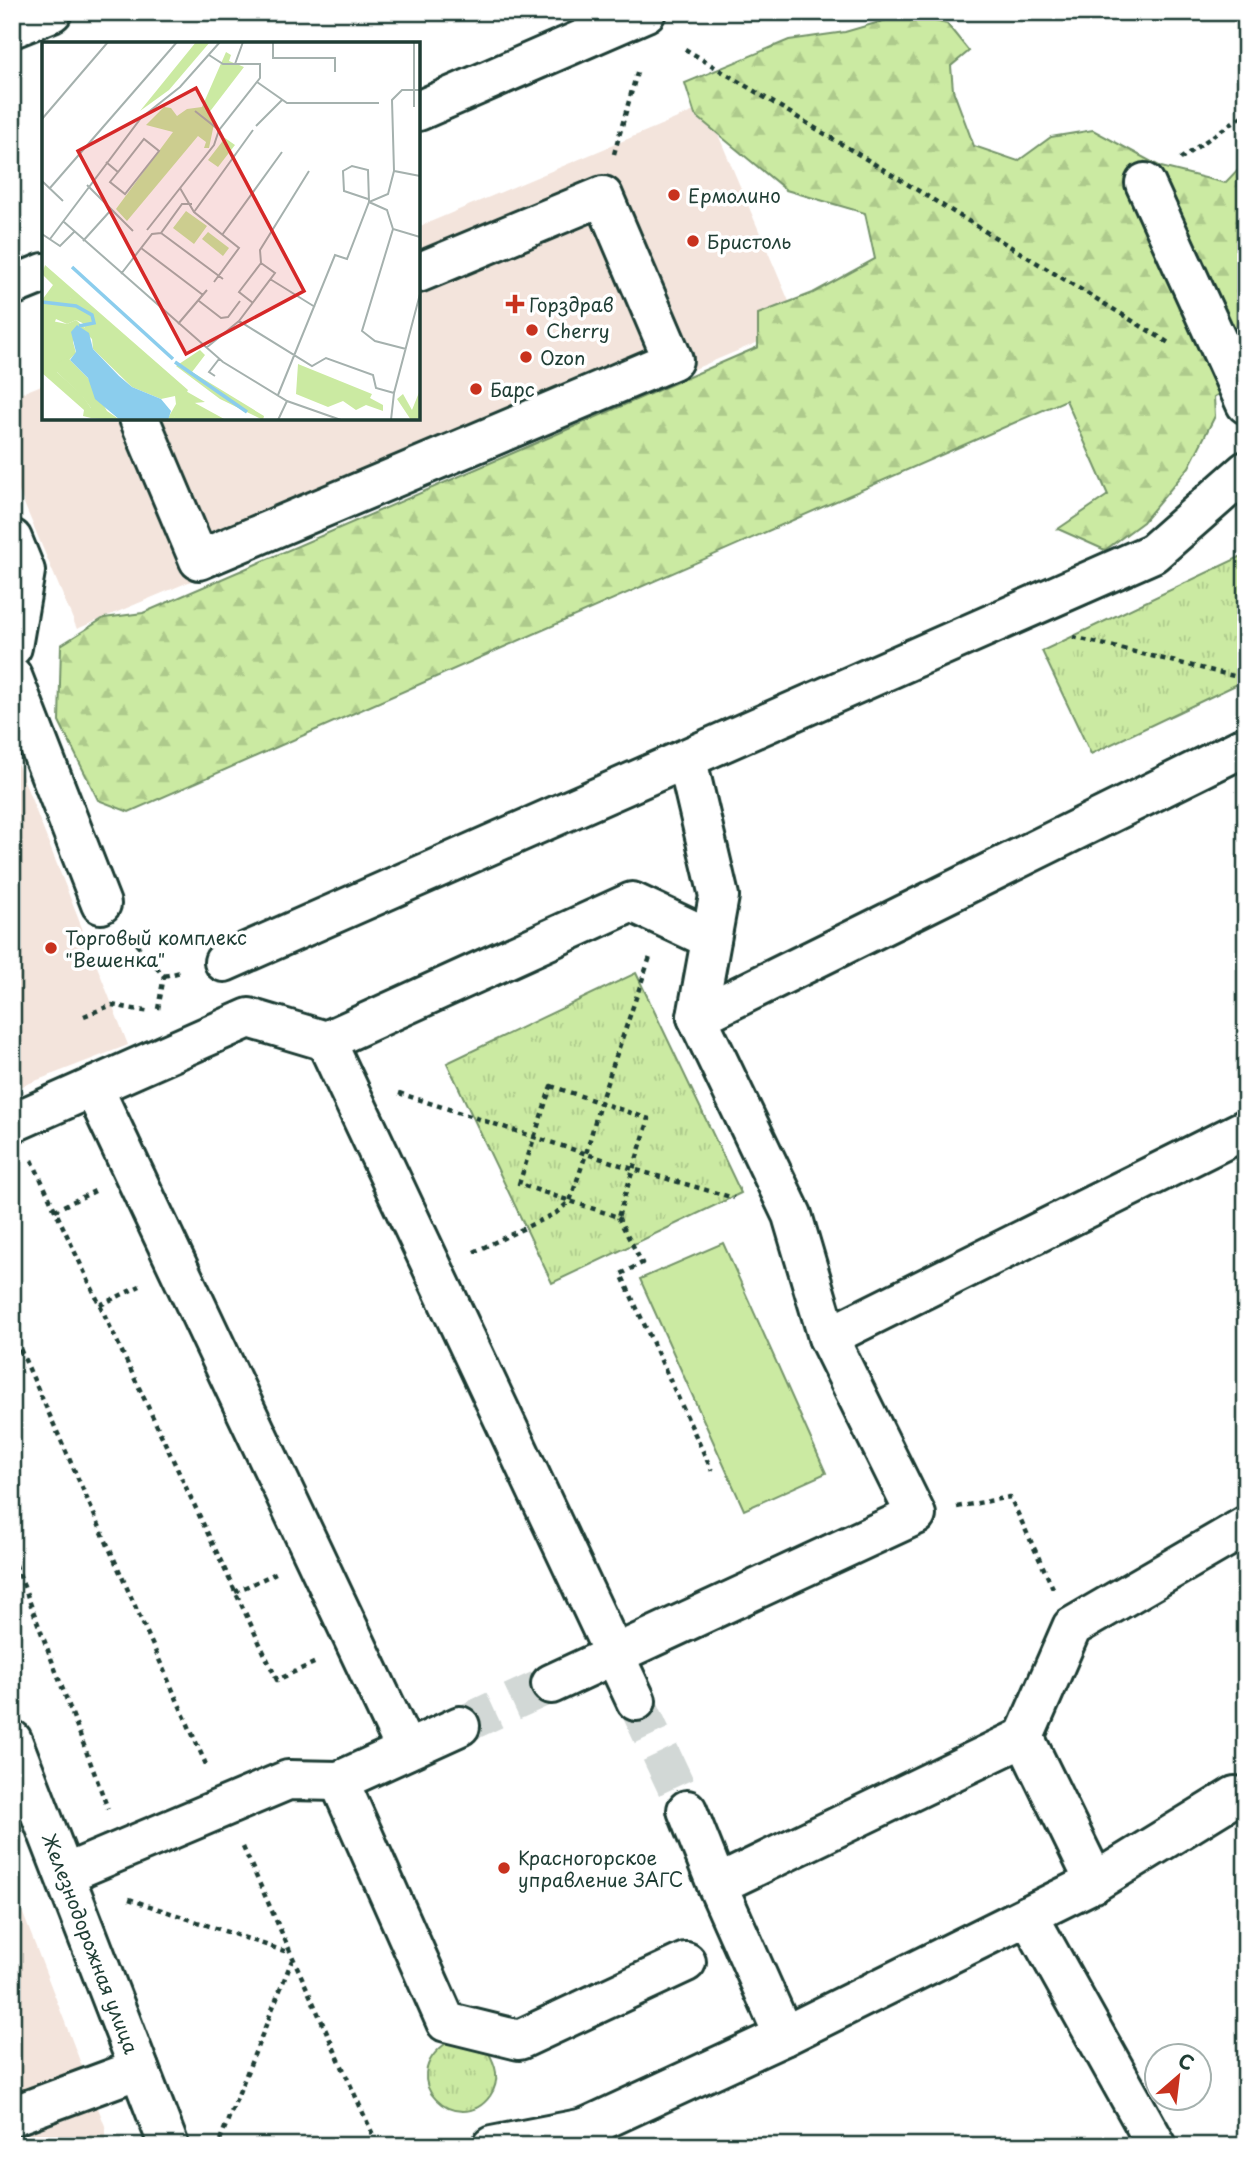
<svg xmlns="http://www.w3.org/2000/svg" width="1258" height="2158" font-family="'Playpen Sans',sans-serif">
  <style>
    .built { fill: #f3e4dc }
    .grass { fill: url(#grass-tufts); stroke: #75946b; stroke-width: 2 }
    .forest { fill: url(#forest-firs); stroke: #75946b; stroke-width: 2 }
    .garden { fill: #cbeaa2; stroke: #75946b; stroke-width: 2 }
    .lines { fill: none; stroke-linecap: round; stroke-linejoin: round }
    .minor-tunnel { stroke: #d2d8d6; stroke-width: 38; stroke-dasharray: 38 19; stroke-linecap: butt }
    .minor-casing { stroke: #1f3d34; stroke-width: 44 }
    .path { stroke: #1f3d34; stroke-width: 4.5; stroke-dasharray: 5 5; stroke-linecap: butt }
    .minor { stroke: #fff; stroke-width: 38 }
    .poi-dot { fill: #c8321e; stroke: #fff; stroke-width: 2.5 }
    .labels { text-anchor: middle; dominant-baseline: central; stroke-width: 7; stroke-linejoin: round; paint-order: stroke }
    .poi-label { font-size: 19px; fill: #1f3d34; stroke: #fff; text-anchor: start }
    .street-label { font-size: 19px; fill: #1f3d34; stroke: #fff }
    .inset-river { fill: none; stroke: #8bcded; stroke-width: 3.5 }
    .inset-road { fill: none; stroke: #a5b1ae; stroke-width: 2 }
    .view { fill: #d62828; fill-opacity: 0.15; stroke: #d62828; stroke-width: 3.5 }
    .inset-edge { fill: none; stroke: #1f3d34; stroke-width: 3.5 }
  </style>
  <defs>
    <pattern id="grass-tufts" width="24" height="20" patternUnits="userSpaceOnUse" patternTransform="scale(1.75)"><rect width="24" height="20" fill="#cbeaa2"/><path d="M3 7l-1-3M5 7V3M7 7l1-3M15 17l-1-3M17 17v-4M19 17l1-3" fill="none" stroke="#aeca8c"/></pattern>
    <pattern id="forest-firs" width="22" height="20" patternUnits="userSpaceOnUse" patternTransform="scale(1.75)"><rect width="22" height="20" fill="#cbeaa2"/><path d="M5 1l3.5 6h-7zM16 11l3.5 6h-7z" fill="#aeca8c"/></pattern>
  </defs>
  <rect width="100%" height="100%" fill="#fff"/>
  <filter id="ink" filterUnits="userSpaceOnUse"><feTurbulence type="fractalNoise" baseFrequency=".0143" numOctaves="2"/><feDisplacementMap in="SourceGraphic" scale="14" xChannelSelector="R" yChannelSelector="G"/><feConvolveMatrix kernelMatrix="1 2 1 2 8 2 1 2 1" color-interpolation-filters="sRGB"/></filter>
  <g filter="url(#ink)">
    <g class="built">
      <path d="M706 106 799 325 77 629 12 475V397L44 384V418H418V227Z"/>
      <path d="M12 750 128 1045 12 1090Z"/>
      <path d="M12 1885 105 2126 107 2146H12Z"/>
    </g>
    <g class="grass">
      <path d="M1246 554V680L1091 754 1042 651Z"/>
      <path d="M636 973 741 1193 552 1283 447 1063Z"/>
      <path d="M448 2042 487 2050C496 2065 501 2080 490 2096 459 2139 391 2080 448 2042Z"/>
    </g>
    <path class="forest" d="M907 14 947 24 969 51 951 66 953 90 974 146 1018 161 1051 137 1093 130 1161 167 1225 183 1246 161V265L1237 269 1246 302V375L1214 397 1215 416 1189 467 1143 522 1105 550 1058 529 1108 495 1066 400 129 812 98 800 59 721 61 645 104 618 143 613 758 347V314L813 293 875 259 865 213 786 190 695 115 685 83 789 40 845 32Z"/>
    <path class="garden" d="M723 1243 826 1473 744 1510 640 1279Z"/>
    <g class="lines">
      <g class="minor-tunnel">
        <path d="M636 1701 687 1810"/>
        <path d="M460 1726 551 1684"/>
      </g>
      <g class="minor-casing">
        <g id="minor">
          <path d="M12 28 52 12"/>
          <path d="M418 111 646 12"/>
          <path d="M1145 183 1246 404"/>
          <path d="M12 286 44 273"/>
          <path d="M139 418 199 560 673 360 603 196 418 273"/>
          <path d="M12 539 25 571 12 647"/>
          <path d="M12 676 101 904"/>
          <path d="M224 962 1153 553 1246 471"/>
          <path d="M697 1017 1246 746"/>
          <path d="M326 1041 636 1701"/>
          <path d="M93 1087 406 1750"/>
          <path d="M12 1123 249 1018 326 1041 632 902 711 939"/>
          <path d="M828 1337 1246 1129"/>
          <path d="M551 1684 916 1515 828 1337 792 1215 697 1017 719 896 687 760"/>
          <path d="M12 1740 169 2146"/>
          <path d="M339 1781 446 2022 519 2040 686 1962"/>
          <path d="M687 1810 717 1885"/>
          <path d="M65 1874 288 1780 339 1781 460 1726"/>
          <path d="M1095 1882 1235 1796"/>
          <path d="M1028 1915 1157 2146"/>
          <path d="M784 2036 717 1885 1024 1737"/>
          <path d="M12 2116 139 2069"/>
          <path d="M585 2128 784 2036 1095 1882 1024 1737 1072 1627 1246 1526"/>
          <path d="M492 2146 585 2128 596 2146"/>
        </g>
      </g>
      <g class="path">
        <path d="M685 49 1169 343"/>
        <path d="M614 154 638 69"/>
        <path d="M1180 159 1246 113"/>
        <path d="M1073 637 1246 679"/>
        <path d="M130 937 164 976"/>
        <path d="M164 976 181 972"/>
        <path d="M158 1009 164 976"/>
        <path d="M84 1016 112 1005 150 1012"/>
        <path d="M551 1086 649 1119 618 1217 519 1184Z"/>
        <path d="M399 1093 633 1169 734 1198"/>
        <path d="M32 1160 55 1210"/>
        <path d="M95 1191 55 1210 277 1680 316 1662"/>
        <path d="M618 1217 642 1263 621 1274 712 1471"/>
        <path d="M474 1252 556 1213 570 1201 586 1154 600 1103 650 957"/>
        <path d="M100 1305 140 1286"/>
        <path d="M12 1331 208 1769"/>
        <path d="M957 1507 1010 1497 1053 1588"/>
        <path d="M12 1555 108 1809"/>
        <path d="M235 1592 276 1573"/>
        <path d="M243 1847 378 2146"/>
        <path d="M129 1899 290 1953"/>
        <path d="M220 2140 292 1960"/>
      </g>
      <use href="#minor" class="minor"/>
    </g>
  </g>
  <g class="poi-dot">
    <circle cx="674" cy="195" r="7"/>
    <circle cx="693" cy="241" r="7"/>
    <path d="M511.5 293.5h7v7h7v7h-7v7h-7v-7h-7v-7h7z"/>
    <circle cx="532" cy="330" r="7"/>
    <circle cx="526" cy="357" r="7"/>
    <circle cx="476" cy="389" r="7"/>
    <circle cx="51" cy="948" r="7"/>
    <circle cx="504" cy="1868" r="7"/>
  </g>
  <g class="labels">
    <g class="poi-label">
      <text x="688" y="195">Ермолино</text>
      <text x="707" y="241">Бристоль</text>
      <text x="529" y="304">Горздрав</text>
      <text x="546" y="330">Cherry</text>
      <text x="540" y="357">Ozon</text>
      <text x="490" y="389">Барс</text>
      <text x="65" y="937">Торговый комплекс<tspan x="65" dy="22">"Вешенка"</tspan></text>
      <text x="518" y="1857">Красногорское<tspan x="518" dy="22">управление ЗАГС</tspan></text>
    </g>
    <g class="street-label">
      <text transform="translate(91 1943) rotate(69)">Железнодорожная улица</text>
    </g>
  </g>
  <g transform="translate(42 42)">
    <rect width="378" height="378" fill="#fff"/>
    <path d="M183 96 193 103 176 125 166 118ZM144 169 165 184 152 202 131 186ZM3 223 146 348 131 378 126 376 134 362 133 354 119 357 90 345 51 307 50 297 37 284 31 300 34 311 15 330 40 353 49 366V376L41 374 42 368 0 331V291L10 279 25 282 34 278 43 286 28 256 9 255 0 271V258L11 243 0 232ZM158 308 163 313 150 330 222 374 221 378 178 357 134 324Z" fill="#cbeaa2"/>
    <path d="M154 0H168L127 48 98 69ZM184 10 189 13 187 19 202 25 166 72 172 82 167 106H162L164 100 156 94 85 179 74 167 131 90 104 83 122 65 129 66 135 74 145 67 160 65ZM16 240 28 248V256L56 275 53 287 34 278 25 282 14 277 10 287 0 291 1 263ZM26 316 46 336 65 369 78 378 49 376V366L40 354 15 330V321ZM256 322 330 352 328 356 341 363V369L324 363 314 368 301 359 286 365 254 352ZM142 348 163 360 152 361 142 378H131ZM378 348V376L369 378 355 357 361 352 370 368Z" fill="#cbeaa2"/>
    <path d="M166 190 187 206 181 214 160 197ZM149 358 153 361 184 378H138Z" fill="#cbeaa2"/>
    <path d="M35 283 47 291 51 307 77 334 90 345 119 357 129 369 126 378H78L53 357 46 336 28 318 34 310 29 290Z" fill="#8bcded"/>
    <path class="inset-river" d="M30 225 131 317M0 260 34 264 50 273 52 281 37 284M133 320 205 370"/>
    <path class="inset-road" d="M231 0V16H293V30M193 22 201 0M215 40 245 61H337M372 65V0M153 69 177 88 218 36V22H181L167 13M0 77 66 0M214 84 240 58M64 120 76 130 102 97 117 109 83 152 68 140 76 130M352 129 350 58 360 48H378M0 139 21 159M45 143 91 189M8 146 135 0M138 146 152 170 197 206 172 240M326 157 302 149 301 129 310 124 326 128 327 160 345 168 351 187 378 195M152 170 211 88M22 180 181 320 245 359 299 378M351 187 320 289 333 299 364 307M105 188 172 103 177 88M119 191 181 237M0 192 18 204 32 190M180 193 240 110M8 197 99 76 138 45 178 0M41 199 69 168M99 206 161 253M79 232 110 192 119 191 140 162H150M228 237 273 265M157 259 179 276 186 275 198 259M211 261 197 250 219 221M197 279 233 231 219 221 218 208 267 129M136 282 165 248M164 306 197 279 270 324 284 316 331 333 334 346 352 351M173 334 167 330 177 317M236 353 293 213 305 217 327 160 346 152 352 129 378 134M236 378 245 359M349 378 352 351 378 252"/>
    <path class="view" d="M154 46 262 249 144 312 36 109Z"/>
    <rect width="378" height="378" class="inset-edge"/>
  </g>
  <rect width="1258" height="2158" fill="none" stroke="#fff" stroke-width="42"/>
  <rect x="21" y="21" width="1216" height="2116" fill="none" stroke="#1f3d34" stroke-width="2.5" filter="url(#ink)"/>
  <g transform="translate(1178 2077) rotate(28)"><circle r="33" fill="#ffffff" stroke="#a5b1ae" stroke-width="2"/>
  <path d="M0-5L12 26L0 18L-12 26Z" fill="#c8321e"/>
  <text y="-10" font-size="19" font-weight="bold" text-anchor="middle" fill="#1f3d34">С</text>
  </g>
</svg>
